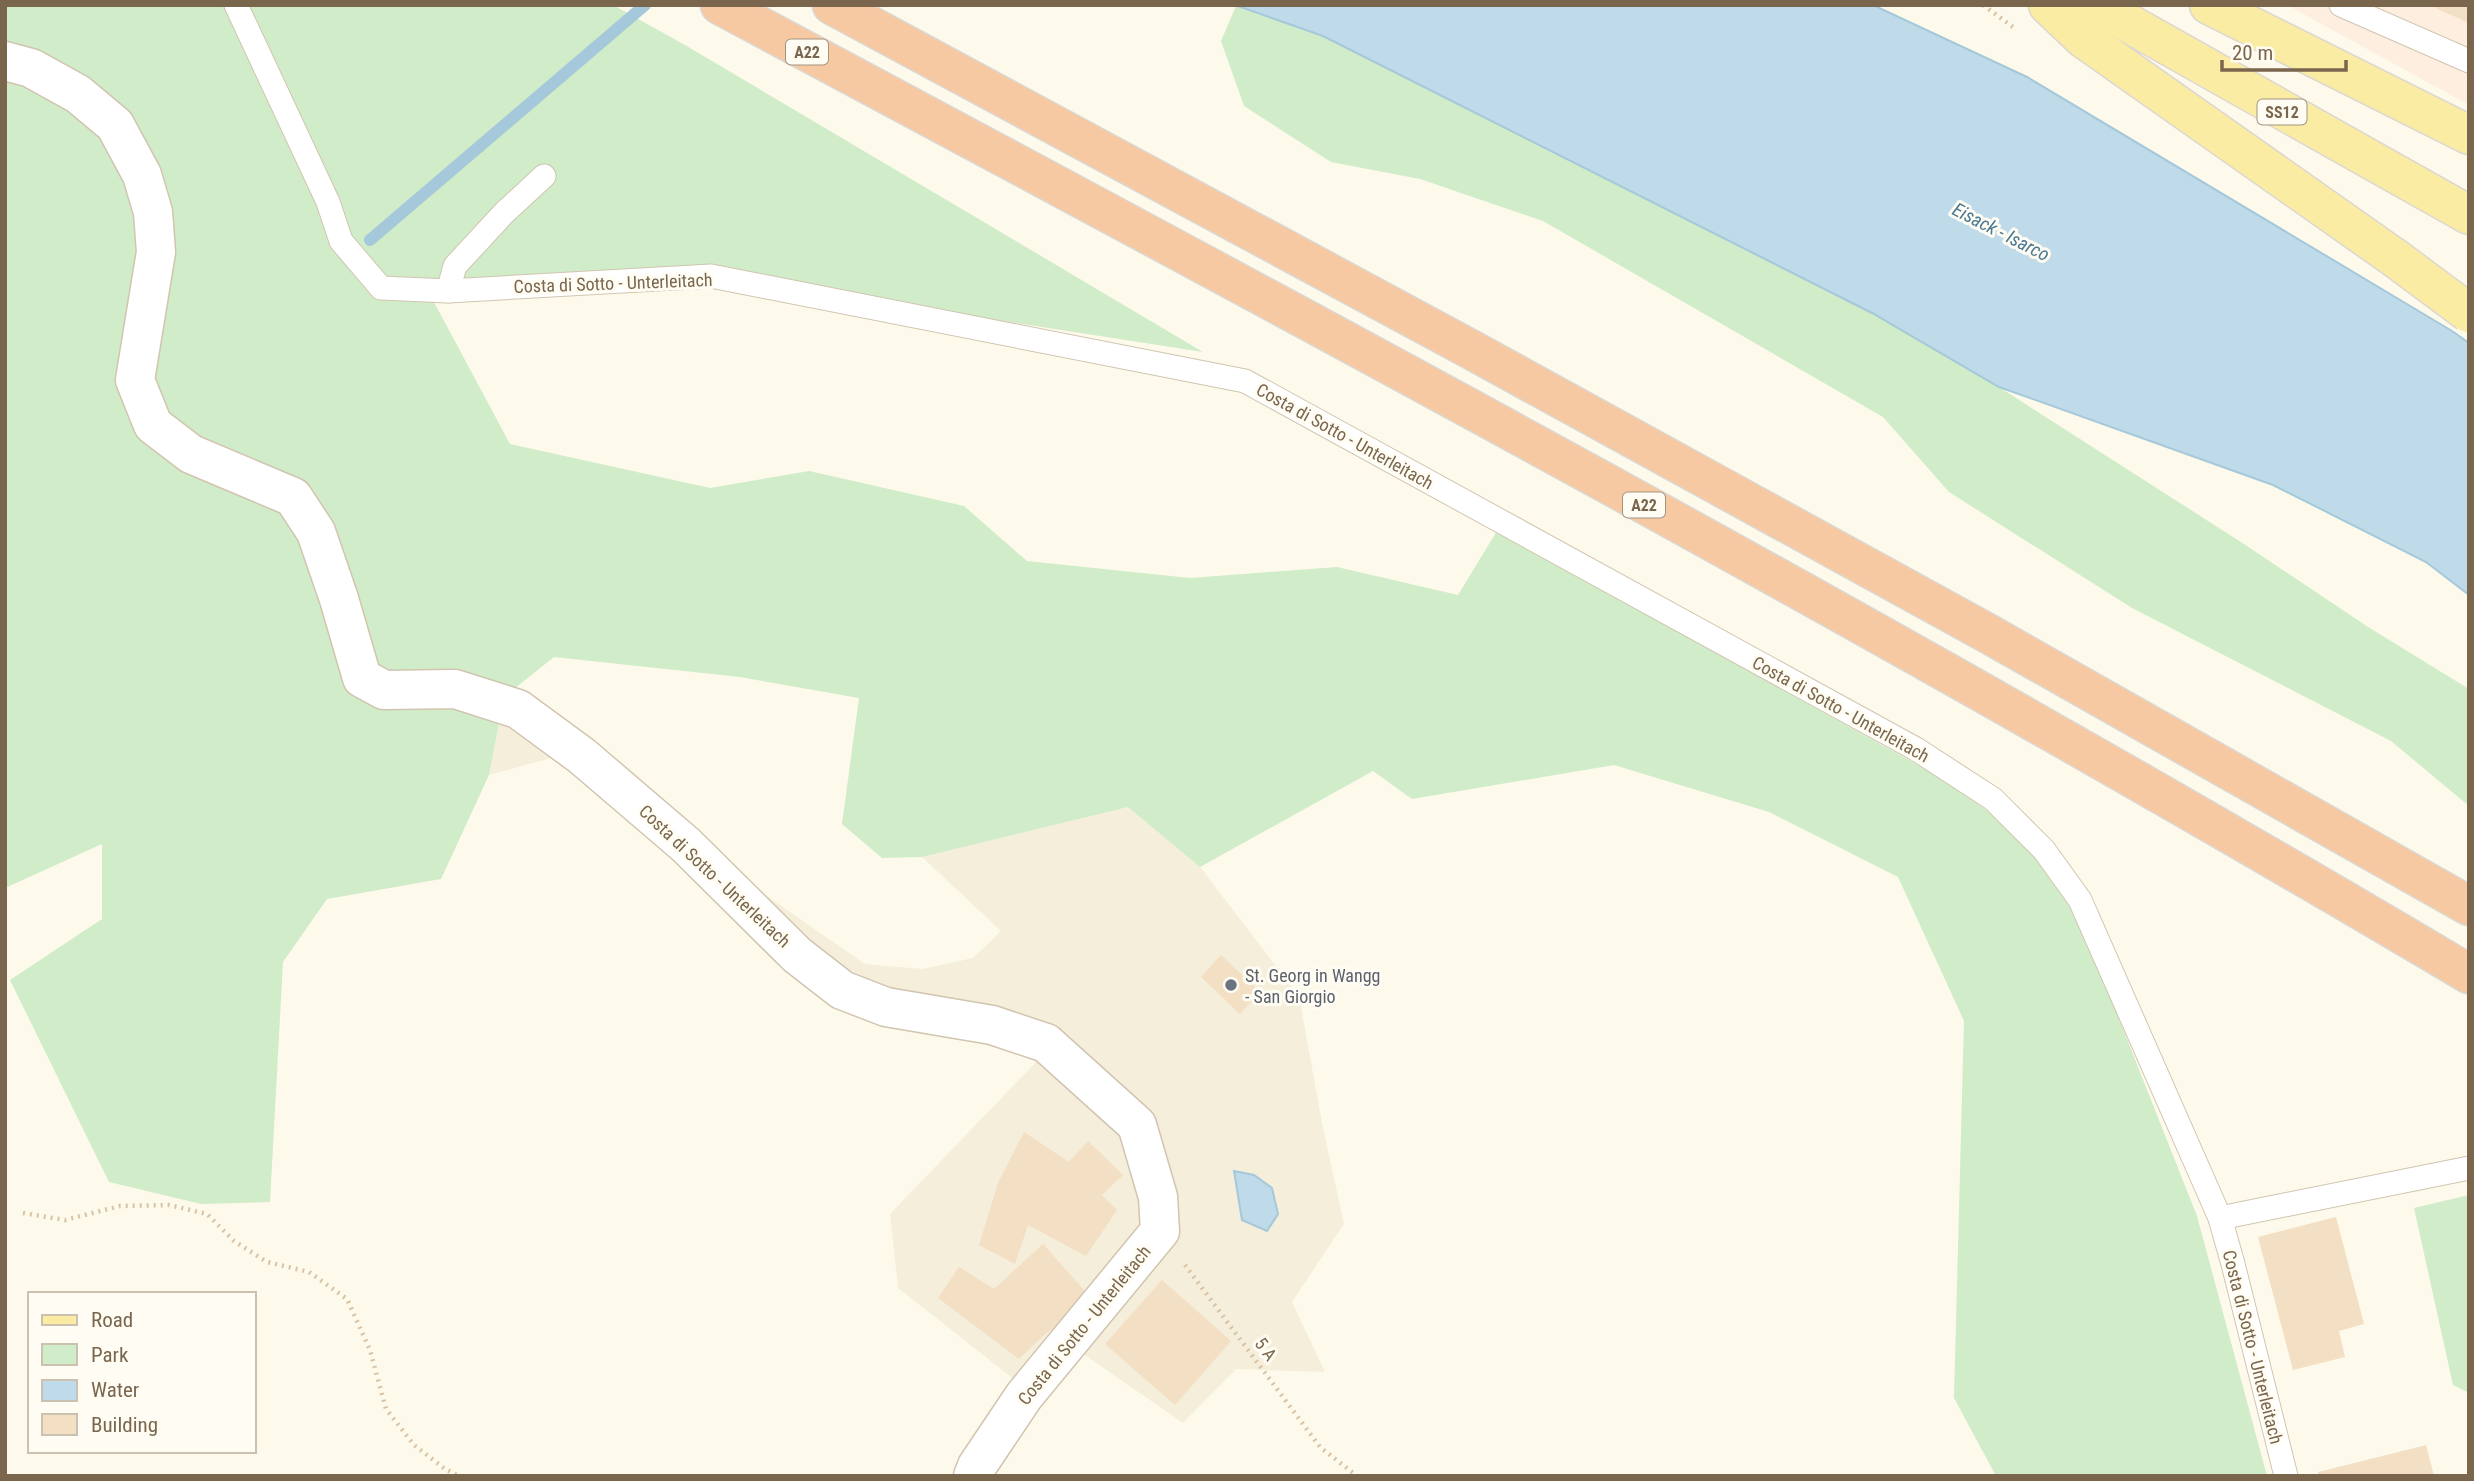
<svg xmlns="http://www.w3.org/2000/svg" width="2474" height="1481" font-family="'Roboto Condensed',sans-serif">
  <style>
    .residential { fill: #f5eeda }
    .commercial { fill: #fdeee0 }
    .green { fill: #d0ecc9 }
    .water { fill: #bfdae8; stroke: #a5c8da; stroke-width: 2 }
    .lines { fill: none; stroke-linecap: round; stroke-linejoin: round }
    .stream { stroke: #a5c8da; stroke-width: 12 }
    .building { fill: #f3dfc3 }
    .lane-casing { stroke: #d1c5b0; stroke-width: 25 }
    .street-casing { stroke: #d1c5b0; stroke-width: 41 }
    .primary-casing { stroke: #dcd7d1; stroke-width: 41 }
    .highway-casing { stroke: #dcd7d1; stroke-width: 41 }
    .path { stroke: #d9c3a5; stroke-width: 4.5; stroke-dasharray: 2 5; stroke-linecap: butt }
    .lane { stroke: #fff; stroke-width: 23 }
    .street { stroke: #fff; stroke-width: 38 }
    .primary { stroke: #fbeca4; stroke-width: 38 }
    .highway { stroke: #f7c9a2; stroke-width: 38 }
    .primary-bridge-casing { stroke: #dcd7d1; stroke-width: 41; stroke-linecap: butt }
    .primary-bridge { stroke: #fbeca4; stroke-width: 38 }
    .worship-dot { fill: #6b7280; stroke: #fffdf3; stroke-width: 2.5 }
    .labels { text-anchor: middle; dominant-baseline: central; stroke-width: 6; stroke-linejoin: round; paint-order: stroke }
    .shield { fill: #fffdf3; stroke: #a2937f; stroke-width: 2 }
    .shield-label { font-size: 16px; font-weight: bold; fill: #7a664d }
    .street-label { font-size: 18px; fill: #7a664d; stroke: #fffdf3 }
    .worship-label { font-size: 18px; fill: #5b616d; stroke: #fffdf3; text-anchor: start }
    .water-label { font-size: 19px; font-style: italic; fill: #497994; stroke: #fffdf3 }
  </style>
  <rect width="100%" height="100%" fill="#fdfaec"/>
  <path class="residential" d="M504 697 754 887 865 964 923 969 973 958 1001 931 922 857 1128 807 1200 867 1299 996 1322 1123 1344 1224 1292 1302 1325 1372 1236 1369 1183 1423 1079 1351 1020 1384 898 1288 890 1214 1038 1060 1001 1041 821 995 637 823 551 758 489 775Z"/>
  <path class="commercial" d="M2287 5H2469V105Z"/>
  <g class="green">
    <path d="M5 5H613L685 45 1203 352 711 276 428 291 510 444 710 488 809 471 964 506 1027 561 1190 578 1337 567 1458 595 1497 531 1943 779 2004 823 2045 867 2079 918 2197 1216 2267 1476H1996L1954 1398 1964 1021 1898 877 1769 812 1614 765 1412 799 1373 771 1200 867 1128 807 922 857 882 858 842 824 859 698 740 677 554 657 504 697 489 775 441 879 327 899 283 962 270 1202 201 1204 109 1182 10 980 102 919V844L5 888Z"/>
    <path d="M1236 6 1323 36 1872 313 1999 387 2247 546 2368 627 2469 689V806L2391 741 2132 608 1949 492 1883 417 1543 221 1420 179 1331 162 1244 106 1221 41Z"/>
    <path d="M2469 1195V1393L2453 1385 2414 1208Z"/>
  </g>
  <g class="water">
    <path d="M1235 5H1873L2027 77 2452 331 2469 343V595L2426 562 2273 485 1999 387 1872 313 1323 36Z"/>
    <path d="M1234 1171 1254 1175 1272 1188 1278 1214 1267 1231 1242 1220Z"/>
  </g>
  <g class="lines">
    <path class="stream" d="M370 240 645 5"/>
  </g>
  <g class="building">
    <path d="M2429 5H2469V23Z"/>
    <path d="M1221 955 1260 992 1240 1014 1201 977Z"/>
    <path d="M1024 1132 1069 1162 1088 1141 1123 1175 1102 1195 1117 1210 1086 1256 1028 1225 1015 1264 979 1245 998 1183Z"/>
    <path d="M2336 1217 2364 1324 2339 1331 2345 1357 2293 1370 2258 1237Z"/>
    <path d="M1043 1244 1091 1298 1043 1336 1019 1359 938 1298 959 1267 994 1289Z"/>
    <path d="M1162 1280 1231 1341 1175 1405 1105 1344Z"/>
    <path d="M2426 1445 2434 1476H2318V1472Z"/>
  </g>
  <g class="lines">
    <g class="lane-casing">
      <g id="lane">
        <path d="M236 5 328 202 341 241 381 288 448 291 711 276 1245 381 1916 749 1993 799 2044 850 2080 900 2220 1218 2233 1264 2286 1476"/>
        <path d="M2341 5 2469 61"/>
        <path d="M448 291 455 266 504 213 544 176"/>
        <path d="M2220 1218 2469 1168"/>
      </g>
    </g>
    <g class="street-casing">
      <path id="street" d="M5 61 31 68 78 94 115 125 142 175 153 212 156 252 135 380 153 425 191 454 293 497 316 532 339 599 362 678 384 690 455 689 518 709 582 756 686 845 797 955 842 990 886 1007 992 1025 1046 1043 1137 1125 1158 1197 1160 1231 1024 1396 977 1466 973 1476"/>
    </g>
    <g class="primary-casing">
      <g id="primary">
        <path d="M2048 5 2084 39 2395 258"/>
        <path d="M2096 5 2469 215"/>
        <path d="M2209 5 2469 135"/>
      </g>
    </g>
    <g class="highway-casing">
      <g id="highway">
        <path d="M720 5C1308 319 1896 634 2469 974"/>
        <path d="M832 5 1470 349 1987 633 2469 906"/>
      </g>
    </g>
    <g class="path">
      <path d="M1983 5 2013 27"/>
      <path d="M23 1213 65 1220 120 1206 169 1205 207 1214 234 1241 267 1262 309 1272 347 1299 370 1350 386 1409 414 1445 445 1469 459 1476"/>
      <path d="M1185 1265 1320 1447 1357 1476"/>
    </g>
    <use href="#lane" class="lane"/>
    <use href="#street" class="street"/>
    <use href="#primary" class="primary"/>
    <use href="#highway" class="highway"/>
    <g class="primary-bridge-casing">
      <path id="primary-bridge" d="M2395 258 2469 313"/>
    </g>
    <use href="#primary-bridge" class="primary-bridge"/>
  </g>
  <circle class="worship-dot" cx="1231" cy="985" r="7"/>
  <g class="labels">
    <g class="shield">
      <rect x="786" y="39.5" width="42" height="25" rx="5"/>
      <rect x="2257.5" y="99.5" width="49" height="25" rx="5"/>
      <rect x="1623" y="492.5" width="42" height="25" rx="5"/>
    </g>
    <g class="shield-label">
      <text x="807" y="52">A22</text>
      <text x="2282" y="112">SS12</text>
      <text x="1644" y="505">A22</text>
    </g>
    <g class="street-label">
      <text transform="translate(613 283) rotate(-2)">Costa di Sotto - Unterleitach</text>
      <text transform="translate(1345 436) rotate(29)">Costa di Sotto - Unterleitach</text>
      <text transform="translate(1841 709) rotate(29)">Costa di Sotto - Unterleitach</text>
      <text transform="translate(715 876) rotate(43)">Costa di Sotto - Unterleitach</text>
      <text transform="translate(1084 1325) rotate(-51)">Costa di Sotto - Unterleitach</text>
      <text transform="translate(2253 1347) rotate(76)">Costa di Sotto - Unterleitach</text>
      <text transform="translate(1266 1349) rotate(53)">5 A</text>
    </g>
    <g class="worship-label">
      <text x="1245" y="975">St. Georg in Wangg<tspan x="1245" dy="21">- San Giorgio</tspan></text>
    </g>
    <g class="water-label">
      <text transform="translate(2001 232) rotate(27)">Eisack - Isarco</text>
    </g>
  </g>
  <rect width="2474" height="1481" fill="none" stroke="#7a664d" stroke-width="14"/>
  <rect x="28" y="1292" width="228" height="161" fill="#fffdf3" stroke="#cac1b1" stroke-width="2"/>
  <rect x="42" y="1315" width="35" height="10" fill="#fbeca4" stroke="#cac1b1" stroke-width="2"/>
  <text x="91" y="1327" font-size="21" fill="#7a664d">Road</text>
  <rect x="42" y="1344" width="35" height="21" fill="#d0ecc9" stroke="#cac1b1" stroke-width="2"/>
  <text x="91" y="1362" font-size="21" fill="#7a664d">Park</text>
  <rect x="42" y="1380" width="35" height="21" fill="#bfdae8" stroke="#cac1b1" stroke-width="2"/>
  <text x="91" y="1397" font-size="21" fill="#7a664d">Water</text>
  <rect x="42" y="1414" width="35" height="21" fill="#f3dfc3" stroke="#cac1b1" stroke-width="2"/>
  <text x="91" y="1432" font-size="21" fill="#7a664d">Building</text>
  <path d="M2222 60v10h124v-10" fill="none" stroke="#7a664d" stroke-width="3.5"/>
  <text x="2232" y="60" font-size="21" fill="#7a664d" stroke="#fffdf3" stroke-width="5" paint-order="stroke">20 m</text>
</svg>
